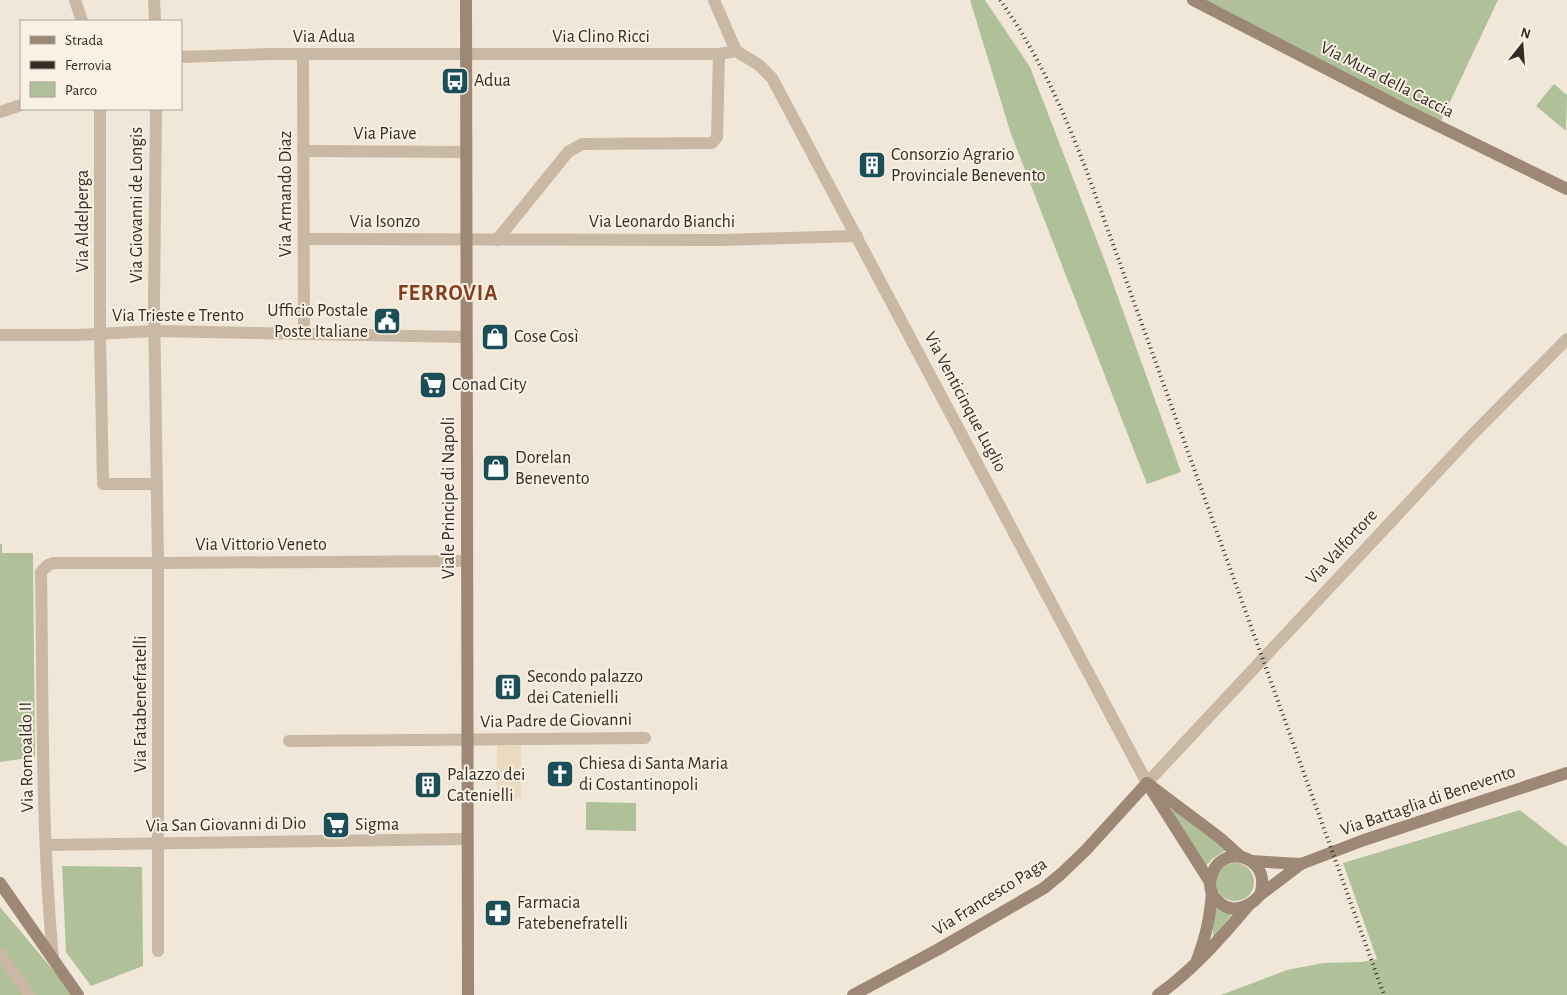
<svg xmlns="http://www.w3.org/2000/svg" width="1567" height="995" font-family="'Alegreya Sans',sans-serif">
  <style>
    .green { fill: #b0c098 }
    .plaza { fill: #eadabf }
    .lines { fill: none; stroke-linecap: round; stroke-linejoin: round }
    .street { stroke: #c9b8a4; stroke-width: 12 }
    .secondary { stroke: #9d8775; stroke-width: 12 }
    .rail { stroke: #352c26; stroke-width: 4; stroke-dasharray: 1 4; stroke-linecap: butt }
    .labels { text-anchor: middle; dominant-baseline: central; stroke-width: 4; stroke-linejoin: round; paint-order: stroke }
    .street-label { font-size: 18px; fill: #352c26; stroke: #f9f1e4 }
    .poi-label { font-size: 18px; fill: #352c26; stroke: #f9f1e4; text-anchor: start }
    .district-label { font-size: 22px; font-weight: bold; letter-spacing: 1px; fill: #853f1e; stroke: #f9f1e4 }
  </style>
  <rect width="100%" height="100%" fill="#f1e7d8"/>
  <g class="green">
    <path d="M970 0H985L1030 67 1106 264 1181 472 1147 484 1011 134Z"/>
    <path d="M1202 0H1498L1441 121Z"/>
    <path d="M1554 84 1567 95 1566 131 1536 106Z"/>
    <path d="M0 544H2V553H33L35 757 0 762Z"/>
    <path d="M586 802 636 803V831L586 830Z"/>
    <path d="M1173 810 1177 812 1226 850 1212 859 1206 866 1170 812Z"/>
    <path d="M1520 810 1567 847V995H1221L1287 970 1323 963 1363 962 1377 959 1343 863Z"/>
    <circle cx="1235" cy="882" r="19"/>
    <path d="M62 866 142 867 143 966 91 986 66 952Z"/>
    <path d="M1213 906 1220 911 1232 914 1213 938Z"/>
    <path d="M0 907 59 977 71 995H0Z"/>
  </g>
  <rect class="plaza" x="497" y="746" width="24" height="52"/>
  <g class="lines">
    <g class="street">
      <path d="M75 0 82 21"/>
      <path d="M154 0 155 21"/>
      <path d="M714 0 736 51"/>
      <path d="M736 51 759 65 772 78 1147 783 1471 436 1567 339"/>
      <path d="M303 54 304 334"/>
      <path d="M181 57 271 54H719L736 51"/>
      <path d="M100 109V334L103 484H157"/>
      <path d="M156 109 154 302 158 563V951"/>
      <path d="M0 112 21 105"/>
      <path d="M303 151 466 152"/>
      <path d="M304 239 721 240 857 236"/>
      <path d="M497 240 568 152 582 144 712 143 717 137 719 54"/>
      <path d="M0 335H78L154 331 466 337"/>
      <path d="M289 741 645 738"/>
      <path d="M46 845 467 839"/>
      <path d="M0 954 30 995"/>
      <path d="M53 958C41 830 43 700 41 572L48 565 54 563H158L467 561"/>
    </g>
    <g class="secondary">
      <path d="M466 0 468 995"/>
      <path d="M1193 0 1404 109 1567 189"/>
      <path d="M1147 783 1220 838 1241 857"/>
      <path d="M1151 789 1210 882"/>
      <path d="M1251 861 1301 864"/>
      <path d="M0 883 78 995"/>
      <path d="M1260 895C1274 855 1218 841 1211 878 1209 886 1211 894 1217 900 1230 915 1249 908 1260 895L1301 864 1364 840 1567 773"/>
      <path d="M1197 960C1206 936 1210 918 1212 892"/>
      <path d="M853 995 937 950 1044 888 1061 874 1086 850 1147 783"/>
      <path d="M1158 995C1193 970 1220 939 1248 906"/>
    </g>
    <path class="rail" d="M1000 0C1038 53 1064 112 1087 172L1384 995"/>
  </g>
  <defs>
    <g id="bus-square" transform="scale(1.4375)"><rect x="-9" y="-9" width="18" height="18" rx="4" fill="#1b4e57" stroke="#f9f1e4"/><path d="M-5-6H5V4H4V6H2V4H-2V6H-4V4H-5ZM-3.5-4V0h7V-4ZM-3.5 1.2v1.5H-2V1.2ZM2 1.2v1.5H3.5V1.2Z" fill="#fff"/></g>
    <g id="building-square" transform="scale(1.4375)"><rect x="-9" y="-9" width="18" height="18" rx="4" fill="#1b4e57" stroke="#f9f1e4"/><path d="M-4-6H4V6H1V3H-1V6H-4ZM-2.5-4.3h1.7v1.8h-1.7ZM.8-4.3h1.7v1.8H.8ZM-2.5-1h1.7V.8h-1.7ZM.8-1h1.7V.8H.8Z" fill="#fff"/></g>
    <g id="civic-square" transform="scale(1.4375)"><rect x="-9" y="-9" width="18" height="18" rx="4" fill="#1b4e57" stroke="#f9f1e4"/><path d="M-.6-6.5H3V-4.5H.6V-3L4-1V1h2V6H-6V1h2V-1L-.6-3ZM-1.2 2.5V6h2.4V2.5Z" fill="#fff"/></g>
    <g id="shop-square" transform="scale(1.4375)"><rect x="-9" y="-9" width="18" height="18" rx="4" fill="#1b4e57" stroke="#f9f1e4"/><path d="M-5-2.5h2.3a2.7 3.5 0 0 1 5.4 0H5L5.5 6h-11ZM-1.5-2.5h3a1.5 2.3 0 0 0-3 0Z" fill="#fff"/></g>
    <g id="supermarket-square" transform="scale(1.4375)"><rect x="-9" y="-9" width="18" height="18" rx="4" fill="#1b4e57" stroke="#f9f1e4"/><path d="M-6-5.5h2.5l.6 2H6L4.5 2H-2.5L-4.4-4H-6ZM-1.5 3.2a1.3 1.3 0 1 0 .1 0ZM3 3.2a1.3 1.3 0 1 0 .1 0Z" fill="#fff"/></g>
    <g id="church-square" transform="scale(1.4375)"><rect x="-9" y="-9" width="18" height="18" rx="4" fill="#1b4e57" stroke="#f9f1e4"/><path d="M-1.2-6h2.4v3.5h3.3v2.4h-3.3V6h-2.4V-.1h-3.3v-2.4h3.3Z" fill="#fff"/></g>
    <g id="pharmacy-square" transform="scale(1.4375)"><rect x="-9" y="-9" width="18" height="18" rx="4" fill="#1b4e57" stroke="#f9f1e4"/><path d="M-2-6h4v4h4v4h-4v4h-4v-4h-4v-4h4Z" fill="#fff"/></g>
  </defs>
  <g fill-rule="evenodd">
    <use href="#bus-square" x="455" y="81"/>
    <use href="#building-square" x="872" y="165"/>
    <use href="#civic-square" x="387" y="321"/>
    <use href="#shop-square" x="495" y="337"/>
    <use href="#supermarket-square" x="433" y="385"/>
    <use href="#shop-square" x="496" y="468"/>
    <use href="#building-square" x="508" y="687"/>
    <use href="#church-square" x="560" y="774"/>
    <use href="#building-square" x="428" y="785"/>
    <use href="#supermarket-square" x="336" y="825"/>
    <use href="#pharmacy-square" x="498" y="913"/>
  </g>
  <g class="labels">
    <g class="street-label">
      <text x="324" y="37">Via Adua</text>
      <text x="601" y="37">Via Clino Ricci</text>
      <text transform="translate(1387 80) rotate(27)">Via Mura della Caccia</text>
      <text x="385" y="134">Via Piave</text>
      <text transform="translate(286 194) rotate(-90)">Via Armando Diaz</text>
      <text transform="translate(137 205) rotate(-90)">Via Giovanni de Longis</text>
      <text transform="translate(83 221) rotate(-90)">Via Aldelperga</text>
      <text x="385" y="222">Via Isonzo</text>
      <text x="662" y="222">Via Leonardo Bianchi</text>
      <text x="178" y="316">Via Trieste e Trento</text>
      <text transform="translate(965 402) rotate(62)">Via Venticinque Luglio</text>
      <text transform="translate(449 498) rotate(-90)">Viale Principe di Napoli</text>
      <text x="261" y="545">Via Vittorio Veneto</text>
      <text transform="translate(1342 547) rotate(-47)">Via Valfortore</text>
      <text transform="translate(141 704) rotate(-90)">Via Fatabenefratelli</text>
      <text transform="translate(556 721) rotate(-1)">Via Padre de Giovanni</text>
      <text transform="translate(27 757) rotate(-91)">Via Romoaldo II</text>
      <text transform="translate(1428 801) rotate(-19)">Via Battaglia di Benevento</text>
      <text transform="translate(226 825) rotate(-1)">Via San Giovanni di Dio</text>
      <text transform="translate(990 897) rotate(-32)">Via Francesco Paga</text>
    </g>
    <g class="poi-label">
      <text x="474" y="81">Adua</text>
      <text x="891" y="155">Consorzio Agrario<tspan x="891" dy="21">Provinciale Benevento</tspan></text>
      <text x="368" y="311" text-anchor="end">Ufficio Postale<tspan x="368" dy="21">Poste Italiane</tspan></text>
      <text x="514" y="337">Cose Così</text>
      <text x="452" y="385">Conad City</text>
      <text x="515" y="458">Dorelan<tspan x="515" dy="21">Benevento</tspan></text>
      <text x="527" y="677">Secondo palazzo<tspan x="527" dy="21">dei Catenielli</tspan></text>
      <text x="579" y="764">Chiesa di Santa Maria<tspan x="579" dy="21">di Costantinopoli</tspan></text>
      <text x="447" y="775">Palazzo dei<tspan x="447" dy="21">Catenielli</tspan></text>
      <text x="355" y="825">Sigma</text>
      <text x="517" y="903">Farmacia<tspan x="517" dy="21">Fatebenefratelli</tspan></text>
    </g>
    <g class="district-label">
      <text x="448" y="293">FERROVIA</text>
    </g>
  </g>
  <rect x="20" y="20" width="162" height="90" fill="#f9f1e4" stroke="#aba298"/>
  <rect x="30" y="36" width="25" height="8" fill="#9d8775" stroke="#aba298"/>
  <text x="65" y="45" font-size="15" fill="#352c26">Strada</text>
  <rect x="30" y="61" width="25" height="8" fill="#352c26" stroke="#aba298"/>
  <text x="65" y="70" font-size="15" fill="#352c26">Ferrovia</text>
  <rect x="30" y="82" width="25" height="15" fill="#b0c098" stroke="#aba298"/>
  <text x="65" y="95" font-size="15" fill="#352c26">Parco</text>
  <g transform="translate(1522 45) rotate(17)" stroke="#f9f1e4" stroke-width="4" paint-order="stroke">
  <path d="M0-4L9 19L0 12L-9 19Z" fill="#352c26"/>
  <text y="-8" font-size="14" font-weight="bold" text-anchor="middle" fill="#352c26">N</text>
  </g>
</svg>
